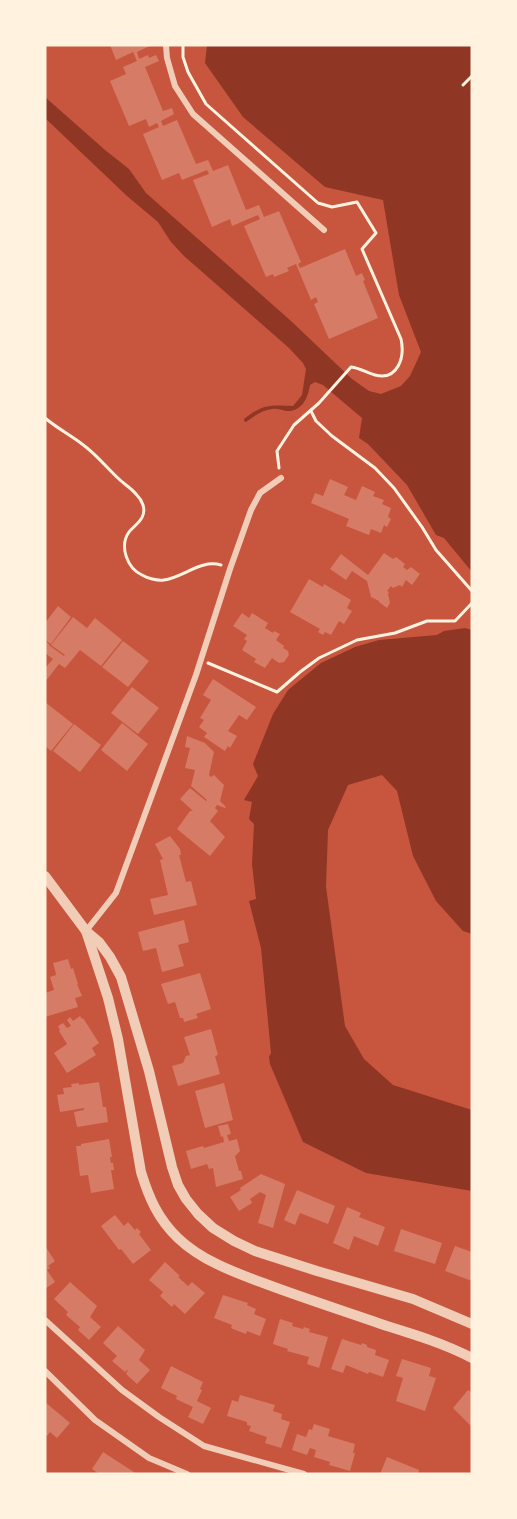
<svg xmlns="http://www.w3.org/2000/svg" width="517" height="1519" font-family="Commissioner,sans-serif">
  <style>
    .water { fill: #8f3625 }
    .building { fill: #d67c66 }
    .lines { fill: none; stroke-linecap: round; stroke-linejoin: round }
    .path { stroke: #fff3e0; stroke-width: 3 }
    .minor { stroke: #f1ccb7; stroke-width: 6 }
    .tertiary { stroke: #f1ccb7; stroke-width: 10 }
  </style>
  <rect width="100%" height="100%" fill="#c8553d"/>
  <g class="water">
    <path d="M207 45H472V572L444 538 436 535 407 485 368 444 359 438 362 418 323 385 315 382 310 385C308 398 302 412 286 411 281 410 277 408 272 409 262 410 254 416 246 422L244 421V419C263 404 270 405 293 406L302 395 306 369 303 363 289 348 184 256 171 242 158 222 127 196 45 118V97L105 150 129 169 146 193 291 321 352 379 369 391 381 394 401 386 410 376 421 352 399 295 383 200 325 187 243 117 205 63Z"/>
    <path d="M465 628 472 630V934L463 931 436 901 413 856 397 791 382 775 348 785 328 830 326 887 345 1026 364 1059 393 1085 472 1110V1191L366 1173 303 1142 270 1064 269 1057 271 1053 261 948 249 901 256 899 252 864 254 824 249 819 252 802 244 800 258 776 253 764 273 714 288 690 321 663 355 647 379 640 437 635 444 631Z"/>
  </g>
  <g class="building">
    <path d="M110 45H152L137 52 139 59 148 55 149 58 156 55 159 61 145 67 163 111 172 108 174 114 161 121 163 126 177 120 196 164 208 160 213 171 228 165 246 210 259 205 264 217 279 211 301 262 298 264 300 268 345 249 356 276 362 273 365 280 363 281 378 318 329 339 314 304 318 302 316 297 311 300 296 264 287 268 289 271 274 277 273 274 266 277 244 226 260 219 258 215 232 226 230 219 212 227 193 180 209 174 207 170 182 180 179 173 162 180 143 134 159 127 157 123 149 127 146 119 129 126 110 81 126 74 123 67 137 61 133 52 116 60Z"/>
    <path d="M330 479 348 487 344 495 356 500 362 486 375 492 373 496 384 500 382 504 391 508 388 517 391 519 387 527 384 525 381 533 371 529 369 535 346 526 349 519 311 503 315 493 323 496Z"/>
    <path d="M384 553 393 559 396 557 405 564 403 567 407 570 411 567 420 574 412 585 406 580 402 587 400 585 393 588 391 586 387 591 389 592 388 594 390 603 387 608 379 602V601L371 597 367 581 352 571 346 580 330 569 341 554 368 575Z"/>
    <path d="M309 579 323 587 324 584 351 600 347 608 352 611 344 624 339 621 331 635 325 632 323 635 318 632 320 629 290 612Z"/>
    <path d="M58 606 71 617 51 644 45 640V623Z"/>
    <path d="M242 613 249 618 252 613 268 623 265 628 273 633 274 631 280 634 276 640 284 646 283 648 288 651 289 655 284 662 279 663 272 658 265 668 254 662 256 659 242 650 247 641 244 639 247 635 233 626Z"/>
    <path d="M73 617 87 628 95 618 122 640 101 666 80 650 65 668 59 664 45 682V668L53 659 45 653V641L50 645 49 647 50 646 64 656 65 655 51 645Z"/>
    <path d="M123 641 149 661 128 687 102 667Z"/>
    <path d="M213 679 256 707 247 720 239 715 228 731 237 736 230 748 228 746 225 751 204 737 207 733 199 727 204 720 200 718 211 700 203 695Z"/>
    <path d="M132 687 159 708 138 734 111 713Z"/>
    <path d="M45 702 73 724 51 751 45 746Z"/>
    <path d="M122 723 148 744 127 771 101 750Z"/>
    <path d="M74 724 101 745 80 772 53 751Z"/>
    <path d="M187 736 205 743 214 752 209 775 211 777 214 775 224 785 220 801 226 807 225 808 217 805 215 808 218 811 210 821 225 837 210 856 177 829 190 811H193L180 799 190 788 206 801 207 800 191 786 195 770 185 768 190 748 185 747Z"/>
    <path d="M170 836 180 849 181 855H179L186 882 191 881 197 905 154 915 150 899 168 895 160 860 163 859 155 844Z"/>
    <path d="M184 920 189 942 178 945 184 966 162 972 156 948 143 951 138 932Z"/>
    <path d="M68 959 71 969 73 968 78 984H77L82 996 75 998 78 1007 45 1017V993L54 990 50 977 56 975V974L53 963Z"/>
    <path d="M200 973 211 1009 196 1014 198 1018 184 1022 183 1018H180L175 1002 168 1004 161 984Z"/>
    <path d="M80 1016 82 1019 83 1018 99 1043 92 1048 96 1055 67 1073 54 1053 67 1044 59 1031 60 1030 58 1026 63 1023 67 1028 71 1026 67 1020 70 1017 73 1021Z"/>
    <path d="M211 1029 218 1055 215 1056 220 1074 178 1086 172 1066 183 1063 186 1056 190 1055 184 1037Z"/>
    <path d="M99 1082 103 1107H106L108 1122 77 1127 74 1112 84 1110V1108L60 1112 57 1095 64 1094 63 1088 72 1087 71 1084 79 1083V1085Z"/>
    <path d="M224 1083 233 1120 205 1128 195 1091Z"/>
    <path d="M228 1124 231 1134 227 1135 229 1141 237 1139 240 1151 235 1156 239 1171H241L243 1179 216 1187 213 1168 209 1169 207 1164 191 1169 186 1151 203 1146 204 1148 224 1142 223 1136 221 1137 218 1126Z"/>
    <path d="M109 1139 112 1157H110L111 1163H113L114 1170H111L114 1189 91 1193 88 1175 80 1176 76 1146H81V1144Z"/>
    <path d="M261 1174 285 1184 273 1228 258 1223 266 1195 260 1192 250 1199 252 1203 239 1211 230 1197 241 1190 240 1188Z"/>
    <path d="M297 1190 335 1206 328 1224 300 1213 295 1225 284 1220Z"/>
    <path d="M347 1207 361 1213 359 1217 385 1227 378 1246 354 1236 349 1250 333 1243Z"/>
    <path d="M115 1215 124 1226 128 1222 135 1230 137 1228 141 1232 139 1234 151 1250 133 1264 121 1249 119 1250 101 1226Z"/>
    <path d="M401 1229 442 1243 435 1264 394 1251Z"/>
    <path d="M45 1246 55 1261 48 1266 50 1268 47 1270 55 1282 45 1289Z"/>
    <path d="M455 1246 472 1252V1281L445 1271Z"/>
    <path d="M165 1262 180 1276 178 1277 188 1286 192 1282 205 1293 185 1314 174 1304 172 1307 160 1296 163 1292 149 1280Z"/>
    <path d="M70 1282 97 1306 90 1317 101 1327 89 1340 78 1330 80 1327 66 1315 68 1312 54 1299Z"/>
    <path d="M223 1295 248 1303 247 1305 256 1309 254 1314 266 1319 260 1336 247 1331 246 1334 233 1329 231 1328 232 1325 214 1318Z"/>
    <path d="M280 1319 293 1323 292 1326 303 1329 304 1327 310 1329 309 1332 328 1337 319 1368 307 1364 309 1357 287 1351 288 1349 273 1344Z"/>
    <path d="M118 1326 145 1350 139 1360 150 1370 137 1384 126 1374 128 1370H127L125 1372 112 1361 117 1356 103 1343Z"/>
    <path d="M342 1339 361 1345 362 1343 367 1345V1347L376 1350 375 1355 389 1360 383 1377 369 1372 368 1374 346 1365 343 1373 331 1369Z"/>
    <path d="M402 1359 431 1368 429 1376 436 1378 425 1411 396 1401 403 1378 396 1376Z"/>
    <path d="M171 1366 203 1382 200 1389 202 1390 197 1401 211 1408 203 1424 188 1417 193 1407 176 1399 177 1396 161 1388Z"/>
    <path d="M468 1390 472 1393V1427L453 1408Z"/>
    <path d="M240 1395 275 1405 273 1411 282 1414 281 1419 290 1422 281 1448 265 1443 267 1437 249 1431 251 1426 247 1425V1422L227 1416 232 1400 238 1402Z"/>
    <path d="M45 1402 70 1423 57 1438 50 1432 47 1436 45 1434Z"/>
    <path d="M314 1424 330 1429 328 1436 355 1444 353 1453H355L350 1471 329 1465 330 1462 314 1457 316 1450 310 1448 307 1455 292 1450 297 1434 306 1437 309 1429 312 1430Z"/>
    <path d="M103 1452 137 1474H99L92 1469Z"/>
    <path d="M387 1457 419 1470 418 1474H380Z"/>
  </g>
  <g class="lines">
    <g class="path">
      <path d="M183 45V57L188 72 206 104 318 203 332 207 357 202 376 233 362 249 401 339C405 357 398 381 375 375 367 373 360 368 351 367L319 403 294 425 277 451 279 468"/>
      <path d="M463 85 472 76"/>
      <path d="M311 411 316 421 332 436 375 468 394 488 422 527 436 550 472 591"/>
      <path d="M45 418C57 428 70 435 82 444 96 454 107 468 119 479 124 484 131 488 136 494 139 497 142 502 143 505 147 518 136 524 129 532 119 546 127 568 142 575 147 578 157 581 164 580 182 578 201 559 221 565"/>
      <path d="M208 663 277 692 300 672 319 658 357 640 395 633 427 621H455L472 603"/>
    </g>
    <g class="minor">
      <path d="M166 45 167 58 175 86 193 114 324 230"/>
      <path d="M86 931 116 893 196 675 230 569 251 510 260 493 281 478"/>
      <path d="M45 1320 122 1390 159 1417 204 1446 304 1474"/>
      <path d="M45 1371 95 1420 149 1458 187 1474"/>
    </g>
    <g class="tertiary">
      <path d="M45 876 86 931 99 942 110 957 121 977 149 1071 172 1167 178 1185 186 1199 198 1214 213 1228 234 1241 255 1251 317 1271 413 1299 472 1324"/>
      <path d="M86 931 108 998 118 1039 141 1172C149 1198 158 1219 178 1238 202 1261 236 1273 266 1284 306 1299 347 1312 387 1326 416 1335 445 1344 472 1358"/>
    </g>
  </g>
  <rect width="517" height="1519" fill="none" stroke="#fff3e0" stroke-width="93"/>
</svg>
